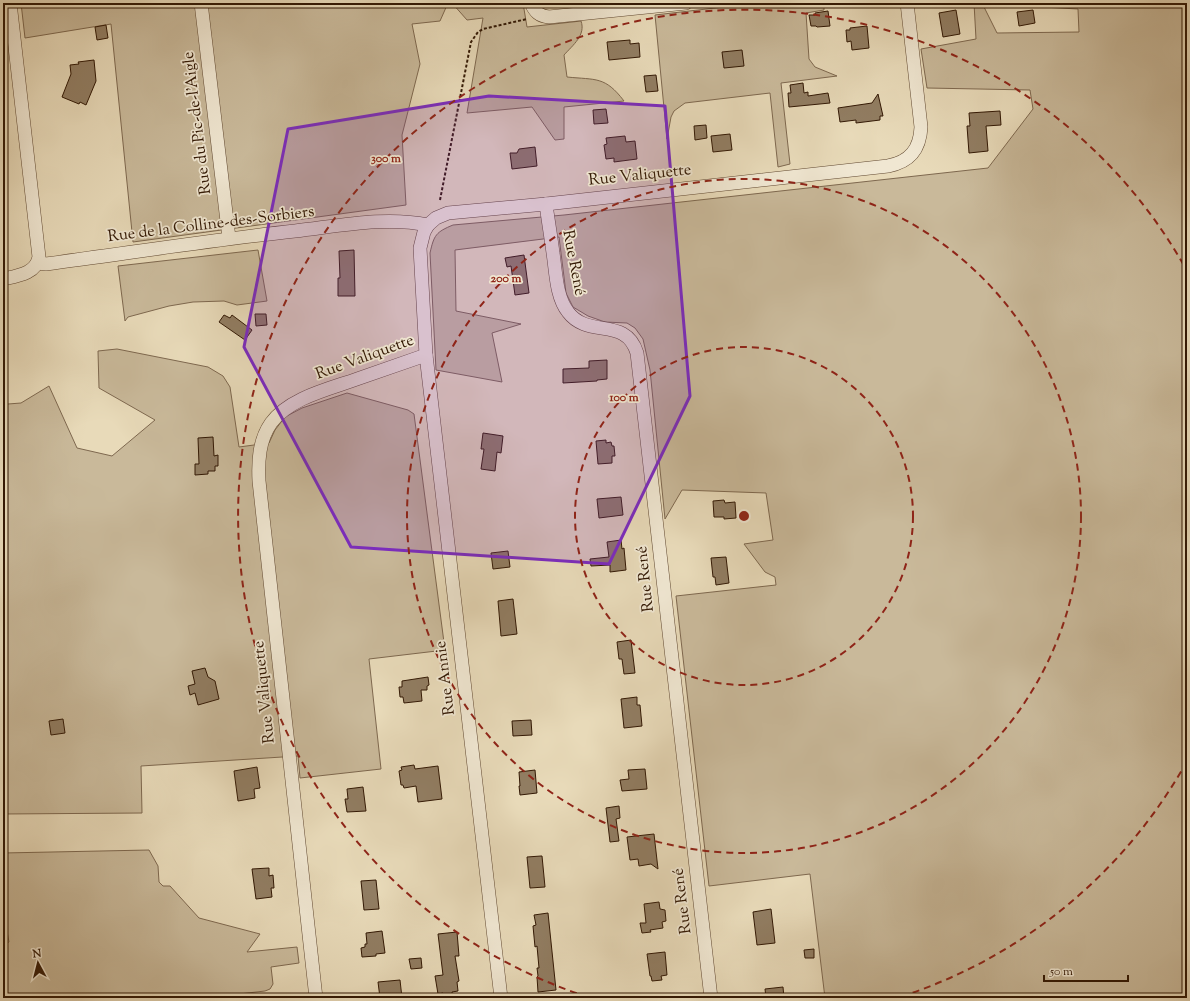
<svg xmlns="http://www.w3.org/2000/svg" width="1190" height="1001" font-family="'Sorts Mill Goudy',serif">
  <style>
    .green { fill: #c9b99a; stroke: #7e684f }
    .building { fill: #917d62; stroke: #321804 }
    .lines { fill: none; stroke-linecap: round; stroke-linejoin: round }
    .street-casing { stroke: #604831; stroke-width: 14 }
    .path { stroke: #321804; stroke-width: 2; stroke-dasharray: 3 2; stroke-linecap: butt }
    .street { stroke: #f0e7d2; stroke-width: 13 }
    .marked { fill: #7b2cbf; fill-opacity: 0.2; stroke: #7b2cbf; stroke-width: 3; stroke-linejoin: round }
    .ring { fill: none; stroke: #8f2418; stroke-width: 2; stroke-dasharray: 7 5 }
    .labels { text-anchor: middle; dominant-baseline: central; stroke-width: 3.5; stroke-linejoin: round; paint-order: stroke }
    .street-label { font-size: 16px; fill: #321804; stroke: #f0e7d2 }
    .centre { fill: #8f2418; stroke: #f0e7d2; stroke-width: 2 }
    .ring-label { font-size: 12px; text-anchor: middle; font-weight: bold; fill: #8f2418; stroke: #f0e7d2; stroke-width: 3.5; stroke-linejoin: round; paint-order: stroke }
  </style>
  <rect width="100%" height="100%" fill="#e8dab9"/>
  <filter id="stains"><feTurbulence type="fractalNoise" baseFrequency=".005" numOctaves="4"/><feColorMatrix values="0 0 0 0 .2 0 0 0 0 .09 0 0 0 0 .02 0 0 0 .5 -.17"/></filter>
  <radialGradient id="worn" r=".72"><stop offset=".6" stop-color="#630" stop-opacity="0"/><stop offset="1" stop-color="#630" stop-opacity=".3"/></radialGradient>
  <g class="green">
    <path d="M21 3H448L440 21 412 24 420 64 402 135 406 205 133 242 111 24 25 38Z"/>
    <path d="M452 3H523L527 27 581 21C586 35 573 45 564 55L567 77C596 80 605 76 624 101L564 107V139L555 140 532 107 467 113 483 18 467 20Z"/>
    <path d="M758 3H824V10L806 13 809 59 815 67 837 76 781 83 790 164 778 167 770 93 685 103 674 111 671 117 667 139 655 15Z"/>
    <path d="M974 3H982L997 33 1079 32 1078 9 1043 7 1044 3H1183L1187 45V998H825L810 874 709 886 676 596 776 585 775 577 765 572 744 544 773 540 766 493 682 490 665 519 650 370 643 339 635 328 627 323 605 322 588 316 573 307 566 293 559 237 455 250 456 311 521 324 492 333 502 382 436 370 430 253C434 235 436 232 453 225L564 215 988 168 1033 109 1030 90 927 88 921 49 976 39Z"/>
    <path d="M258 250 267 301 237 305 224 301 193 302 169 306 128 317 125 321 118 266Z"/>
    <path d="M117 349 208 367 223 376 230 387 239 447 269 443 275 430 285 417 302 408 347 393 408 410 414 414 445 650 369 659 381 769 300 778 298 756 141 766 142 813 3 814V408L8 404 21 403 49 386 77 448 112 456 155 420 99 388 98 351Z"/>
    <path d="M149 850 158 866 159 882 163 886H170L199 918 260 934 247 952 297 947 299 963 271 967 273 984 270 989 265 991 205 998H3V945L9 942 3 909V853Z"/>
  </g>
  <g class="building">
    <path d="M956 10 960 34 943 37 939 13Z"/>
    <path d="M1033 10 1035 23 1019 26 1017 12Z"/>
    <path d="M828 11 830 26 817 27 816 26H811L809 15H815V13Z"/>
    <path d="M106 25 108 38 97 40 95 27Z"/>
    <path d="M867 26 869 48 852 50 851 41 847 42 846 30H850V28Z"/>
    <path d="M630 40V44L639 43 640 57 609 60 607 42Z"/>
    <path d="M742 50 744 66 724 68 722 52Z"/>
    <path d="M94 60 96 81 86 105 80 102 79 104 62 97 71 74 70 65 79 64 78 62Z"/>
    <path d="M656 75 658 91 646 92 644 76Z"/>
    <path d="M803 83 804 93 808 92V96L828 93 830 103 789 107 788 93H791L790 85Z"/>
    <path d="M878 94 883 116H880V120L856 123V120L840 122 838 108 872 103Z"/>
    <path d="M606 109 608 123 594 124 593 110Z"/>
    <path d="M1000 111 1001 125 986 126 988 151 969 153 967 126H970L969 113Z"/>
    <path d="M706 125 707 138 695 140 694 126Z"/>
    <path d="M730 134 732 150 713 152 711 136Z"/>
    <path d="M625 136 626 142 635 141 637 159 614 162V158L606 159 604 145 607 144 606 138Z"/>
    <path d="M535 147 537 166 512 169 510 153H517L519 149Z"/>
    <path d="M354 250 355 296H338V278H340L339 251Z"/>
    <path d="M524 255 529 293 515 295 511 266 507 267 505 258Z"/>
    <path d="M255 314H266L267 325 256 326Z"/>
    <path d="M224 315 230 318 232 315 252 330 245 340 219 322Z"/>
    <path d="M607 360V379L597 380V381L563 383V369L589 368V361Z"/>
    <path d="M483 433 503 436 501 453 497 452 495 471 481 469 484 449H481Z"/>
    <path d="M213 437 214 456 218 455V466H215V471H208V474L195 475V464H199L198 438Z"/>
    <path d="M606 440V443L611 442 612 446H614L615 456H612V463L598 464 596 441Z"/>
    <path d="M621 497 623 515 599 518 597 499Z"/>
    <path d="M724 500 725 503 735 502 736 518 724 519V517H714L713 501Z"/>
    <path d="M621 540 622 549 624 548 626 570 610 572V565L591 566 590 559 609 557 607 542Z"/>
    <path d="M508 551 510 567 493 569 491 553Z"/>
    <path d="M726 557 729 583 716 585 715 577H713L711 558Z"/>
    <path d="M513 599 517 634 501 636 498 601Z"/>
    <path d="M631 640 635 673 624 674 622 659H619L617 642Z"/>
    <path d="M205 668 208 677 215 681 219 699 198 705 195 693 190 695 188 686 195 684 192 671Z"/>
    <path d="M428 677 429 685 427 686V690H421L422 701 404 703 403 697H400L399 687H402V681Z"/>
    <path d="M637 697V705H640L642 726 624 728 621 699Z"/>
    <path d="M63 719 65 733 51 735 49 721Z"/>
    <path d="M531 720 532 735 513 736 512 721Z"/>
    <path d="M414 765 415 769 438 766 442 799 418 802 416 786 404 788 403 785H401L399 771 402 770 401 767Z"/>
    <path d="M257 767 260 788 254 789 255 798 238 801 234 771Z"/>
    <path d="M645 769 647 789 622 791 620 780 629 779 628 770Z"/>
    <path d="M535 770 537 793 520 795 519 786H520L519 772Z"/>
    <path d="M363 787 366 811 347 812 345 799H348L347 789Z"/>
    <path d="M619 806 620 818 616 819 619 841 610 842 606 808Z"/>
    <path d="M654 834 658 869 651 864 639 866 638 859 630 860 627 837Z"/>
    <path d="M541 856H542L545 887 530 888 527 857Z"/>
    <path d="M269 868V876L273 875 274 888H271L272 897 256 899 252 869Z"/>
    <path d="M376 880 379 909 364 910 361 881Z"/>
    <path d="M659 902 660 909 665 910 666 921 662 922 663 928 650 930 651 932 642 933 640 923H646L644 904Z"/>
    <path d="M771 909 775 943 757 945 753 912Z"/>
    <path d="M548 913 556 990 538 992 537 977 538 976 537 968H539L537 946 535 947 533 926 536 925 534 915Z"/>
    <path d="M382 931 385 953 376 954V956L362 957 361 948 365 947V944H367L366 933Z"/>
    <path d="M457 932 459 956H455L459 981 457 982 458 991 452 992 453 998H444L443 993 438 994 435 976 443 975 438 934Z"/>
    <path d="M814 949V958H805L804 950Z"/>
    <path d="M665 952 667 975 661 976 662 980 652 981 651 976H650L647 954Z"/>
    <path d="M421 958 422 968 411 969 409 959Z"/>
    <path d="M400 980 402 998H380L378 982Z"/>
    <path d="M783 987 784 998H766L765 989Z"/>
  </g>
  <g class="lines">
    <g class="street-casing">
      <g id="street">
        <path d="M201 3 229 238"/>
        <path d="M531 3C535 12 539 16 549 17L686 3"/>
        <path d="M546 204C548 220 551 237 553 253 556 272 556 297 568 312 588 339 626 316 637 353L711 998"/>
        <path d="M38 263 46 264C129 253 212 240 295 231 339 226 385 216 428 225"/>
        <path d="M3 279C17 276 36 274 39 257L10 3"/>
        <path d="M426 355 501 998"/>
        <path d="M316 998 259 481C258 461 259 440 271 423 289 398 329 389 357 379 380 371 403 363 426 355L420 248 424 232 428 225 436 218 448 213 546 204 888 166C910 162 920 149 921 127L907 3"/>
      </g>
    </g>
    <path class="path" d="M440 200 471 42 478 32 483 29 527 19"/>
    <use href="#street" class="street"/>
  </g>
  <path class="marked" d="M489 96 665 106 690 396 609 564 351 547 244 347 288 129Z"/>
  <g class="ring">
    <circle cx="744" cy="516" r="169"/>
    <circle cx="744" cy="516" r="337"/>
    <path d="M1187 761A506 506 0 0 1 900 997M588 997A506 506 0 1 1 1187 271"/>
  </g>
  <g class="labels">
    <g class="street-label">
      <text transform="translate(198 123) rotate(-97)">Rue du Pic-de-l'Aigle</text>
      <text transform="translate(640 176) rotate(-6)">Rue Valiquette</text>
      <text transform="translate(211 225) rotate(-7)">Rue de la Colline-des-Sorbiers</text>
      <text transform="translate(573 263) rotate(79)">Rue René</text>
      <text transform="translate(365 358) rotate(-20)">Rue Valiquette</text>
      <text transform="translate(646 579) rotate(-96)">Rue René</text>
      <text transform="translate(446 678) rotate(-97)">Rue Annie</text>
      <text transform="translate(265 692) rotate(-96)">Rue Valiquette</text>
      <text transform="translate(683 901) rotate(-97)">Rue René</text>
    </g>
  </g>
  <circle cx="744" cy="516" r="6" class="centre"/>
  <g class="ring-label">
    <text x="386" y="162">300 m</text>
    <text x="506" y="282">200 m</text>
    <text x="624" y="401">100 m</text>
  </g>
  <rect width="1190" height="1001" fill="none" stroke="#e8dab9" stroke-width="16"/>
  <rect x="4" y="4" width="1182" height="993" fill="none" stroke="#321804" stroke-width="2"/>
  <rect x="8" y="8" width="1174" height="985" fill="none" stroke="#321804"/>
  <g transform="translate(38 963) rotate(353)" stroke="#f0e7d2" stroke-width="3" paint-order="stroke">
  <path d="M0-3L7 15L0 10L-7 15Z" fill="#321804"/>
  <text y="-6" font-size="11" font-weight="bold" text-anchor="middle" fill="#321804">N</text>
  </g>
  <path d="M1044 975v6h84v-6" fill="none" stroke="#321804" stroke-width="2"/>
  <text x="1050" y="975" font-size="12" fill="#321804" stroke="#f0e7d2" stroke-width="3" paint-order="stroke">50 m</text>
  <rect width="100%" height="100%" filter="url(#stains)"/>
  <rect width="100%" height="100%" fill="url(#worn)"/>
</svg>
